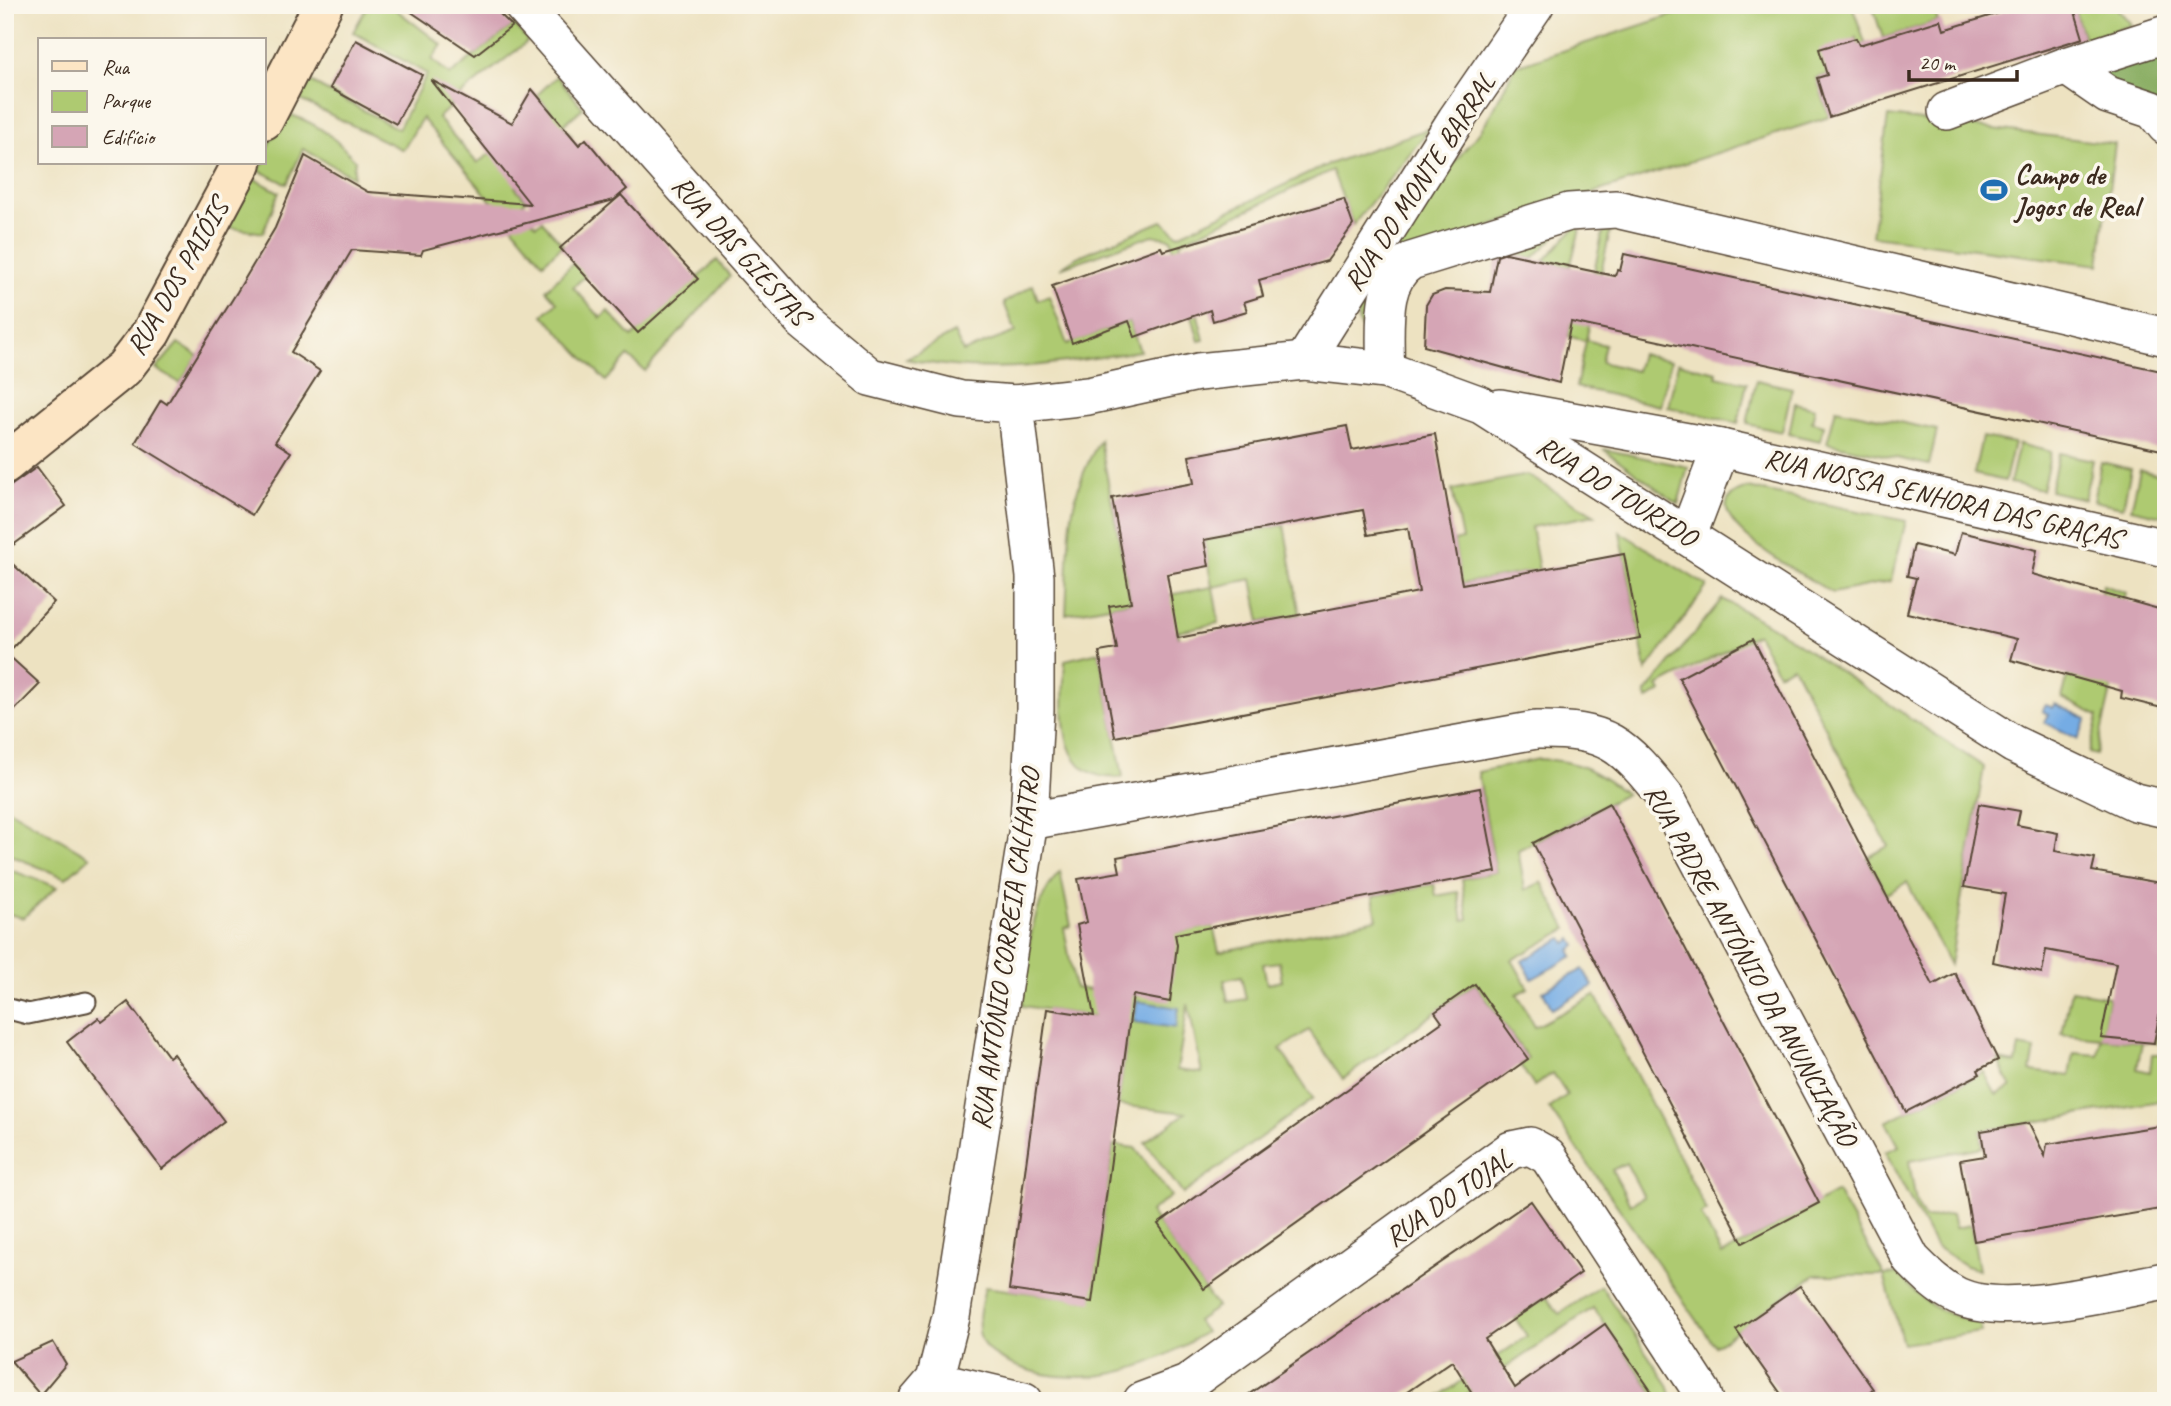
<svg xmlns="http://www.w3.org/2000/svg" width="2171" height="1406" font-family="Caveat,sans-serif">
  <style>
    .green { fill: #aeca71; stroke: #747a48; stroke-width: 2; fill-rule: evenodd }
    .forest { fill: #8aae63; stroke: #626c40; stroke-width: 2 }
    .water { fill: #75ace4; stroke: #586b81; stroke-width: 2 }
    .building { fill: #d5a5b5; fill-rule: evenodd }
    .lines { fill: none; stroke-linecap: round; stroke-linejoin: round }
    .lane-casing { stroke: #564636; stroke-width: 23 }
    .street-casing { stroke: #564636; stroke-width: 40 }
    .secondary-casing { stroke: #564636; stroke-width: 42 }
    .lane { stroke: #fff; stroke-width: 19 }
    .street { stroke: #fff; stroke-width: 37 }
    .secondary { stroke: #fce5c4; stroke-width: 38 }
    .labels { text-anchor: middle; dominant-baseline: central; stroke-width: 7; stroke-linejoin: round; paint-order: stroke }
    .poi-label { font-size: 28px; font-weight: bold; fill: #3b2a1e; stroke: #fbf7ec; text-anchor: start }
    .street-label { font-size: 28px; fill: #3b2a1e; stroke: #fbf7ec }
  </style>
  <rect width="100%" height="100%" fill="#fbf7ec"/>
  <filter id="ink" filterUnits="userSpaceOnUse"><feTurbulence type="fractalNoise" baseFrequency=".0143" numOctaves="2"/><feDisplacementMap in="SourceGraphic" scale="14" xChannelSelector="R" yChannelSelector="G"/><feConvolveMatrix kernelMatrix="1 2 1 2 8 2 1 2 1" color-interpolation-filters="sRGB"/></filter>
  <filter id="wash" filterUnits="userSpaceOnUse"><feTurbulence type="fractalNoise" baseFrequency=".00686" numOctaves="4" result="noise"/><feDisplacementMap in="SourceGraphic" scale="28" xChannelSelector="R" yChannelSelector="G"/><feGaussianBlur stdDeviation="1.57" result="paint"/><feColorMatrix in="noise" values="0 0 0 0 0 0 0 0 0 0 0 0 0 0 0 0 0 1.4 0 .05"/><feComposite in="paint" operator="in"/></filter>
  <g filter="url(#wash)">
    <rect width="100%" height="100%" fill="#ede2c1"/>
    <g class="green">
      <path d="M368 5H390L442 45 432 59 450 75 514 24 528 41 450 103 451 106 438 118 477 163 550 111 537 95 557 76 583 108 563 125 572 136 515 187 526 200 520 207 536 225 542 221 563 245 543 263 422 118 403 150 296 98 305 79 398 129 427 74 353 32Z"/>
      <path d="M1703 5H1852L1866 46 1859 48 1856 38 1827 75 1817 78 1829 117 1394 257 1376 334C1303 327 1469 149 1482 128 1495 109 1504 87 1515 66Z"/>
      <path d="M1872 5H1932L1938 21 1883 38Z"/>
      <path d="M2073 5H2114L2132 25 2084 39Z"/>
      <path d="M291 115C319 124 336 139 355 160L353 177 303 149 287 184 257 170 264 163C264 147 279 125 291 115Z"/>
      <path d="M1888 116 2115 144 2099 265 1872 236Z"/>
      <path d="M1430 128 1353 225 1332 170 1180 242 1204 340 1199 341 1171 239 1153 235 1060 268 1077 257 1162 221 1178 235 1329 164Z"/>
      <path d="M253 178 279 192 263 233 227 227Z"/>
      <path d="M1573 219 1532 259 1498 252Z"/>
      <path d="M1577 225 1580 229 1570 267 1544 261Z"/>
      <path d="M1611 227 1586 340 1605 345 1601 362 1636 371 1641 354 1671 361 1660 406 1576 387 1586 341 1568 336 1571 321 1583 323 1602 235Z"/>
      <path d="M633 233 573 287 601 318 608 311 632 337 717 260 730 276 645 371 628 356 606 381 543 315 557 302 546 290 578 258Z"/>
      <path d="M1033 285 1038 300 1049 296 1067 344 1129 321 1140 351C1053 364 994 377 906 359L954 333 963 352 1016 332 1004 303Z"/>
      <path d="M178 343 198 356 180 383 156 369Z"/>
      <path d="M1678 363 1717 372 1716 376 1747 383 1738 423 1668 407Z"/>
      <path d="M1756 380 1792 388 1782 432 1747 424Z"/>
      <path d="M1795 403 1815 408 1812 422 1824 425 1820 441 1789 434Z"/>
      <path d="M1836 409 1937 430 1929 465 1827 443Z"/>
      <path d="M1982 437 2014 443 2005 481 1974 474Z"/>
      <path d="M1100 440 1131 602 1212 587 1204 540 1284 525 1300 615 1260 622 1252 579 1213 587 1219 623 1178 631 1179 637 1151 642 1136 627 1131 602 1066 614C1070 544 1063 502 1100 440Z"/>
      <path d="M2019 444 2051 452 2042 490 2010 483Z"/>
      <path d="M1603 449 1688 467 1678 504Z"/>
      <path d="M2059 453 2093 460 2084 499 2050 491Z"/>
      <path d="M2101 462 2131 469 2123 507 2093 501Z"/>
      <path d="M2140 470 2166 476 2162 516 2131 509Z"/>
      <path d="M1527 475 1595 515 1531 527 1539 570 1461 584 1454 541 1462 539 1452 490Z"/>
      <path d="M1748 488 1906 521 1891 581 1833 593C1814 581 1674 509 1748 488Z"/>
      <path d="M1620 532 1707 586 1646 671Z"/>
      <path d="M2103 585 2126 593 2112 654 2119 656 2096 755 2089 753 2098 716 2062 698 2068 675 2079 678Z"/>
      <path d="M1722 599 1773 627 1984 767 1950 965 1907 882 1886 894 1867 858 1888 846 1793 666 1778 673 1757 634 1658 686 1661 692 1647 699 1645 694Z"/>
      <path d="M1099 652 1123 777C1052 784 1063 706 1065 660Z"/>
      <path d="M1539 759C1580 761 1594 770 1626 794L1518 850 1525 890 1542 882 1567 929 1512 960 1528 988 1517 994 1535 1027 1595 995 1707 1211 1701 1215 1722 1255 1837 1192 1884 1275 1898 1274C1924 1304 1940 1314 1980 1323L1981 1332 1903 1344 1884 1275H1815L1715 1346 1549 1108 1567 1095 1553 1073 1534 1086 1520 1065 1528 1058 1475 984 1343 1079 1309 1030 1280 1049 1313 1099 1183 1194 1145 1142 1186 1113 1118 1105 1129 1021 1022 1006C1027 962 1028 906 1060 872L1071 926 1064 928 1075 988 1138 996 1133 941 1213 926 1219 952 1377 919 1373 896 1434 884 1436 896 1458 892 1463 920 1468 919 1462 879 1496 872 1478 772ZM1279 962 1282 981 1267 984 1263 964ZM1241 976 1246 999 1228 1002 1224 980ZM1188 1004 1202 1073H1201L1177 1070ZM1626 1163 1644 1197 1630 1204 1612 1170Z"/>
      <path d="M5 807 90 857 66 878 5 853Z"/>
      <path d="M5 868 57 887 23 918 5 913Z"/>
      <path d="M2166 984V1044L2142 1042 2137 1069 2150 1072 2152 1054H2166V1100L1981 1131 1983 1147 1909 1161 1916 1202 1925 1219 1952 1214 1955 1228 1971 1225 1979 1270 1966 1266 1935 1246 1885 1152 1899 1146 1886 1122 1984 1072 1996 1095 2011 1087 1998 1060 2016 1063 2019 1046 2035 1049 2031 1071 2070 1076 2074 1053 2098 1055 2101 1038 2062 1034 2071 990 2109 997 2102 1038 2141 1042 2149 1004 2162 1006Z"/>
      <path d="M1113 1145 1135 1148 1171 1196 1150 1212 1217 1307 1197 1321 1205 1332C1148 1372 1078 1392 1011 1364 998 1358 984 1351 980 1336 976 1321 982 1302 985 1287L1091 1301Z"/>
      <path d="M1601 1286 1668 1385 1673 1401H1659L1593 1308 1457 1401H1433L1527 1336 1515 1318 1546 1297 1559 1314Z"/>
    </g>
    <path class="forest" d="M2166 34V126L2066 66Z"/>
    <g class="water">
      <path d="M2055 704 2087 719 2078 739 2044 722 2048 714 2042 711 2046 705 2053 708Z"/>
      <path d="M1563 938 1566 943 1572 939 1576 946 1570 950 1573 956 1532 979 1522 961Z"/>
      <path d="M1583 969 1593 986 1552 1009 1543 991Z"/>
      <path d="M1137 1001 1179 1008 1176 1028 1134 1022Z"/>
    </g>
    <g id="blocks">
      <g class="building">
        <path d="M401 5H491L512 26 475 55Z"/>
        <path d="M2025 5H2073L2083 38 1829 117 1817 78 1827 75 1819 49 1856 38 1859 45 1941 20 1944 30Z"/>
        <path d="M356 40 422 75 396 124 330 88Z"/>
        <path d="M431 80 512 123 532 89 579 145 586 139 627 189 614 200 423 250 421 255 352 250 291 352 320 371 275 442 291 452 252 515 135 443 161 400 167 404 237 292 275 228 305 156 368 192 530 204Z"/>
        <path d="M621 195 698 279 638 333 560 248Z"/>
        <path d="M1344 199 1353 225 1327 261 1259 280 1263 296 1244 302 1247 311 1213 321 1210 310 1135 337 1129 321 1072 343 1052 286 1161 247 1163 251Z"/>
        <path d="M1506 253 1615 276 1617 270 1620 271 1624 254 2166 372V451L1571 322 1559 383 1424 346 1426 305 1432 295 1445 290 1490 292 1497 256Z"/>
        <path d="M1347 426 1352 450 1435 434 1462 584 1624 554 1640 638 1115 737 1099 652 1117 649 1109 606 1131 602 1112 498 1194 483 1189 456ZM1363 510 1368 535 1408 528 1419 592 1178 638 1167 574 1209 566 1204 540Z"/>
        <path d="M37 467 66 506 5 551V490Z"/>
        <path d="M1961 532 2037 550 2032 574 2166 611V709L2121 698 2122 691 2011 660 2017 639 1907 613 1916 578 1907 576 1914 545 1955 555Z"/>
        <path d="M5 557 54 602 7 654 40 684 5 720Z"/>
        <path d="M1753 639 1933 985 1955 973 1998 1060 1978 1070 1980 1074 1906 1112 1679 678Z"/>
        <path d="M1480 788 1496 872 1175 934 1177 945 1170 1002 1133 995 1092 1302 1009 1290 1047 1009 1094 1016 1077 925 1087 922 1078 879 1120 872 1117 857Z"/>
        <path d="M1609 803 1819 1203 1743 1243 1533 843Z"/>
        <path d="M1979 804 2020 811 2017 825 2058 833 2055 851 2095 858 2092 871 2166 884V979L2154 1043 2101 1038 2116 963 2046 950 2042 973 1993 962 2005 894 1964 887Z"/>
        <path d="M1475 984 1528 1059 1204 1289 1158 1224 1442 1022 1435 1012Z"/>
        <path d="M128 1002 169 1057 173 1054 224 1121 162 1169 67 1042 98 1018 102 1022Z"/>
        <path d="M2029 1123 2045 1156 2047 1144 2166 1125V1208L1974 1241 1960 1160 1985 1156 1981 1131Z"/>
        <path d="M1531 1201 1581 1273 1485 1339 1515 1388 1605 1324 1658 1401H1477L1452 1361 1394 1401H1239Z"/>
        <path d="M1800 1286 1873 1389 1856 1401H1786L1736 1330Z"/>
        <path d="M53 1342 66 1364 40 1395 11 1361Z"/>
      </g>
    </g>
  </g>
  <g filter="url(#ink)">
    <use href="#blocks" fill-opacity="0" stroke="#564636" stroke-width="2"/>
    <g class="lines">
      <g class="lane-casing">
        <path id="lane" d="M5 1008 28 1014 86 1002"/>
      </g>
      <g class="street-casing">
        <g id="street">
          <path d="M522 5 804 322 870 377 961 400 1015 404 1088 396 1198 372 1304 361 1385 370 1481 405 2013 744 2135 802 2166 809"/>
          <path d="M2066 66 2108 95 2153 110 2166 126"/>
          <path d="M1947 111 2066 66 2166 34"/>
          <path d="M1304 361 1456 120 1535 5"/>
          <path d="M1385 370C1387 334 1377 282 1411 261L1569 212 1616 209 2166 337"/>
          <path d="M1500 408 1721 448 2166 548"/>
          <path d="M1688 535 1721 448"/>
          <path d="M1029 821 1536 730C1608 729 1622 743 1666 798L1911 1259C1925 1273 1938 1287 1957 1296 2006 1319 2112 1290 2166 1281"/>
          <path d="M935 1380 1024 1401"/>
          <path d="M917 1401 935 1380 951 1317 1029 821 1035 710V577L1015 404"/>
          <path d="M1142 1401 1187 1384 1511 1150 1530 1146 1548 1156 1702 1392 1705 1401"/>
        </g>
      </g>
      <g class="secondary-casing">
        <g id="secondary">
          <path d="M264 120 323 5"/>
          <path d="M5 464 124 368 151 333 242 163"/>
        </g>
      </g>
      <use href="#lane" class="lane"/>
      <use href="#street" class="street"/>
      <use href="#secondary" class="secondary"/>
    </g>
  </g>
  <defs>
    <g id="stadium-bare" transform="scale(2.1)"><path d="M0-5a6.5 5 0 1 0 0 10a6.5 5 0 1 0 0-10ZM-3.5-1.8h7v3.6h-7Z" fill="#1f6fb2" stroke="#fbf7ec" stroke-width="2.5" paint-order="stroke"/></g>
  </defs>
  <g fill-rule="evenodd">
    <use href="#stadium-bare" x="1994" y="190"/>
  </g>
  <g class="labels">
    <g class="poi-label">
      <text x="2015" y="174">Campo de<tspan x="2015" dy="32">Jogos de Real</tspan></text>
    </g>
    <g class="street-label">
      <text transform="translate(1419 182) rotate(-57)">RUA DO MONTE BARRAL</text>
      <text transform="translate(741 250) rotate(48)">RUA DAS GIESTAS</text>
      <text transform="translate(177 277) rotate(-60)">RUA DOS PAIÓIS</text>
      <text transform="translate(1617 491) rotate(32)">RUA DO TOURIDO</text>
      <text transform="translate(1943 498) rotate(13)">RUA NOSSA SENHORA DAS GRAÇAS</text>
      <text transform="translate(1005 949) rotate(-82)">RUA ANTÓNIO CORREIA CALHATRO</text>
      <text transform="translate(1751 965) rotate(61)">RUA PADRE ANTÓNIO DA ANUNCIAÇÃO</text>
      <text transform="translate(1448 1198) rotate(-35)">RUA DO TOJAL</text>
    </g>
  </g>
  <rect width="2171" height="1406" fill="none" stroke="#fbf7ec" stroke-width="28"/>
  <rect x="38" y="38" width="228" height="126" fill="#fbf7ec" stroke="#aea59a" stroke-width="2"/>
  <rect x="52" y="61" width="35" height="10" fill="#fce5c4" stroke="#aea59a" stroke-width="2"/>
  <text x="102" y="74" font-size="21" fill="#3b2a1e">Rua</text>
  <rect x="52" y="91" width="35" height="21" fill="#aeca71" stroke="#aea59a" stroke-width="2"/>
  <text x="102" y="108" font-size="21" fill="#3b2a1e">Parque</text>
  <rect x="52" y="126" width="35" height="21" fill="#d5a5b5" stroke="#aea59a" stroke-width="2"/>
  <text x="102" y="144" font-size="21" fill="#3b2a1e">Edifício</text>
  <path d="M1909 70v10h108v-10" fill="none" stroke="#3b2a1e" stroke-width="3.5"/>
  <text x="1919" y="70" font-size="21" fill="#3b2a1e" stroke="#fbf7ec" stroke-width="5" paint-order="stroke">20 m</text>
</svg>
